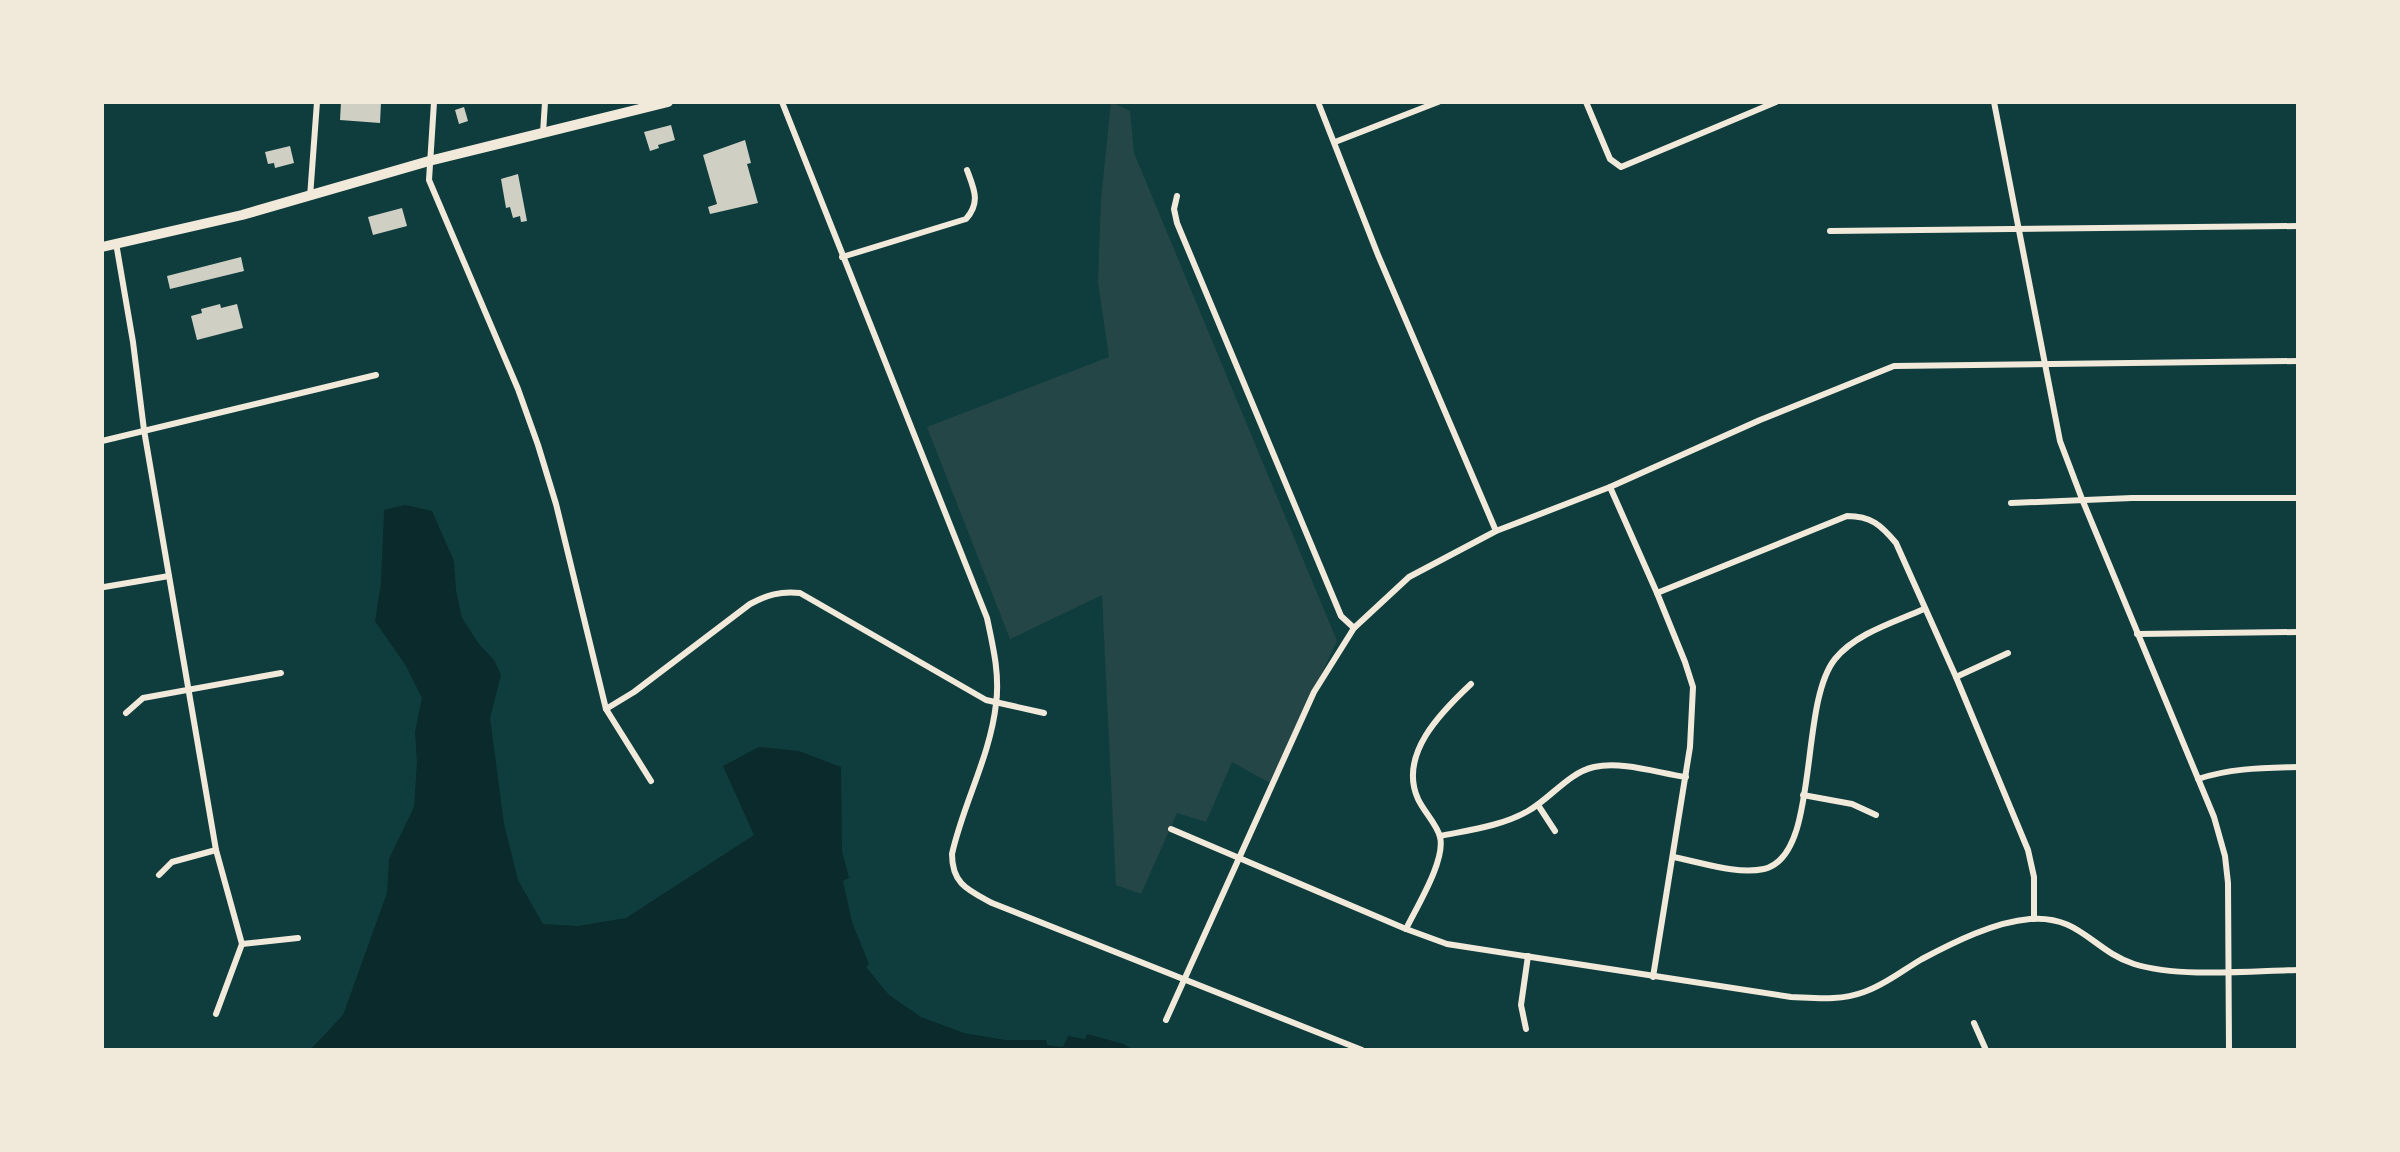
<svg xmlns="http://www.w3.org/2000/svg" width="2400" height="1152" font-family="'Source Serif 4',serif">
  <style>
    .green { fill: #244646 }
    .water { fill: #0a2a2b }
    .building { fill: #cfcfc3 }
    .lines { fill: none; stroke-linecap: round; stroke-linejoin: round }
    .minor { stroke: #f1e9da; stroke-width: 6 }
    .primary { stroke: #f1e9da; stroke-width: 10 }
  </style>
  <rect width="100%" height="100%" fill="#0f3d3e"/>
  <path class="green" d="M1111 102 1130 111 1134 153 1337 641 1270 783 1232 762 1206 822 1177 813 1141 894 1116 885 1102 595 1010 639 927 427 1109 357 1098 282 1101 200Z"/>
  <path class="water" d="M405 505 432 511 454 561 456 590 462 618 479 644 494 660 501 675 490 718 504 824 518 880 543 924 578 926 626 918 754 835 723 766 759 747 799 751 841 767 842 851 849 878 843 881 852 922 869 964 866 967 889 995 921 1017 964 1033 982 1036 1005 1040H1046L1047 1045 1063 1047 1068 1036 1085 1039 1087 1034 1124 1044 1133 1050H310L343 1015 387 893 389 859 414 807 417 762 415 732 422 698 406 666 375 621 381 583 384 510Z"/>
  <g class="building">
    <path d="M341 102H381L380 123 340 120Z"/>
    <path d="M464 107 468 121 459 124 455 110Z"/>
    <path d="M671 125 675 140 658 145 659 148 650 151 644 132Z"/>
    <path d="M745 140 751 163 747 164 758 203 710 214 708 207 717 204 703 155Z"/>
    <path d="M290 146 294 163 275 168 274 163 268 164 265 152Z"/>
    <path d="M518 174 527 221 521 222 520 216 513 218 510 207 506 208 501 179Z"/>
    <path d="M402 208 407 226 373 235 368 217Z"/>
    <path d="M241 257 244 271 170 289 167 276Z"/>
    <path d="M220 304 221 308 237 304 243 328 197 340 191 316 202 313 201 309Z"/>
  </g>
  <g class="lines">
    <g class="minor">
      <path d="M434 102 429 180 518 389 538 445 556 504 606 709 651 781"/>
      <path d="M782 102 987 618C993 646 1000 675 996 704 990 757 963 804 952 854 952 884 968 890 992 903L1362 1050"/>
      <path d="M1318 102 1378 255 1496 531"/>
      <path d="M1586 102 1610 159 1621 167 1776 102"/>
      <path d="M1994 102 2060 441 2082 499 2214 817 2225 856 2228 883 2229 1050"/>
      <path d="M543 133 545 102"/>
      <path d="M1335 142 1438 102"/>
      <path d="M1177 196 1174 209 1177 223 1341 616 1354 628"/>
      <path d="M310 197 317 102"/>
      <path d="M1830 231 2298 226"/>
      <path d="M116 243 133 342 144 430 216 850 242 944 216 1014"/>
      <path d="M842 257 966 219C981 202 974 189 967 170"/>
      <path d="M102 441 376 375"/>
      <path d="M1610 487 1657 593 1685 662 1693 687 1690 747 1653 977"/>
      <path d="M2011 503 2132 498H2298"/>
      <path d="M104 587 169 576"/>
      <path d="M1657 593 1847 516C1871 516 1881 525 1896 543L1956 677 2028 850 2034 877V919"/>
      <path d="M2137 634 2298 632"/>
      <path d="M1956 677 2008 653"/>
      <path d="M606 709 634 692 750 604C767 595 780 591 800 593L986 700 1044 713"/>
      <path d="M126 713 143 698 281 673"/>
      <path d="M2198 779C2231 768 2263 768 2298 767"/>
      <path d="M1803 795 1852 804 1876 815"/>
      <path d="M1538 805 1555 831"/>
      <path d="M1171 829 1406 929 1447 944 1791 997C1816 998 1840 1001 1864 992 1885 985 1903 970 1922 959 1954 942 1994 922 2030 919 2080 915 2092 950 2134 964 2178 978 2251 971 2298 970"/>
      <path d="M1440 836C1469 830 1502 826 1528 811 1551 798 1568 773 1594 767 1622 761 1658 773 1686 777"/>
      <path d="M1673 857C1701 862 1736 875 1764 869 1821 856 1798 705 1835 659 1856 633 1895 622 1924 609"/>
      <path d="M159 875 172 862 216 850"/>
      <path d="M1406 929C1416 908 1446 860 1440 837 1437 824 1424 812 1418 799 1398 755 1441 712 1471 684"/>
      <path d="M242 944 298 938"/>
      <path d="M1166 1020 1314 692 1354 628 1409 577 1496 531 1610 487 1760 420 1894 366 2298 361"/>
      <path d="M1974 1023 1986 1050"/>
      <path d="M1526 1029 1521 1005 1528 956"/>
    </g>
    <path class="primary" d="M102 247 242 215 429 161 668 102"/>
  </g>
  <rect width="2400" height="1152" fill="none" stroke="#f1e9da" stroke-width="208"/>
</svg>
